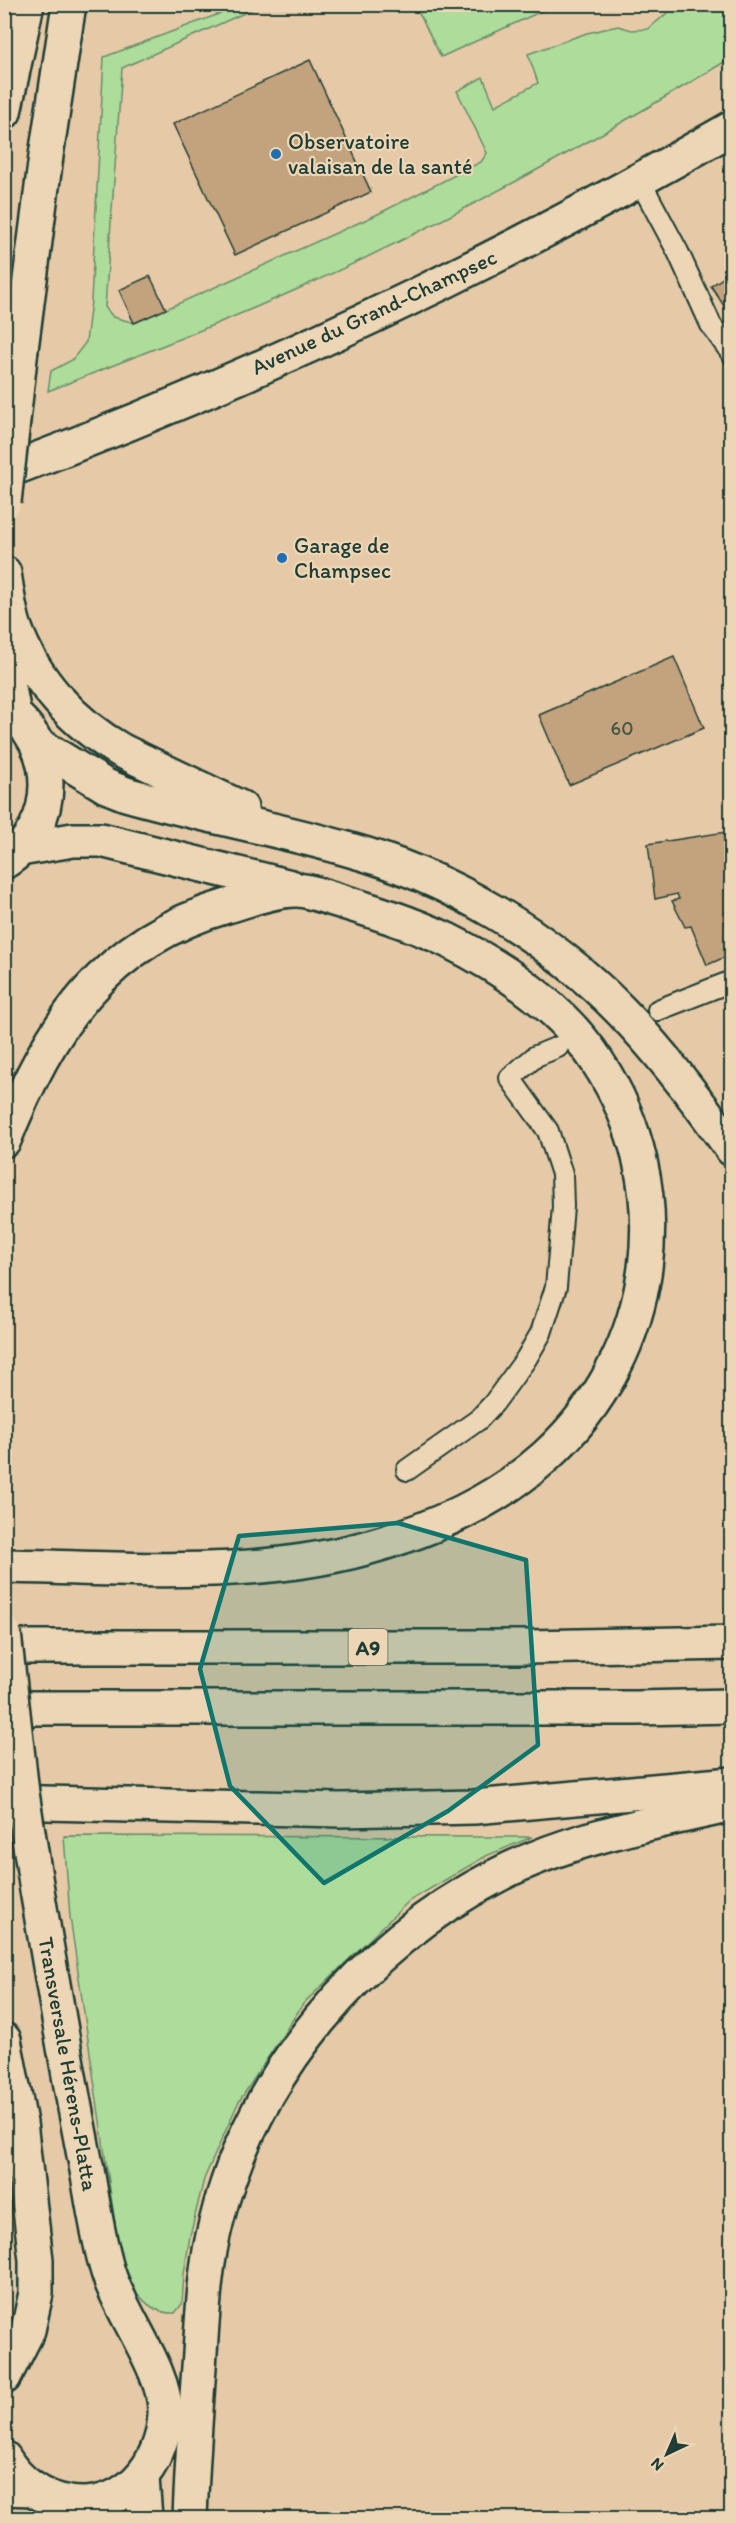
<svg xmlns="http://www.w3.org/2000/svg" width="736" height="2523" font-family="Itim,sans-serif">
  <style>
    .green { fill: #aedc9b; stroke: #668c68; stroke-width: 1.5 }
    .building { fill: #c3a27e; stroke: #1f3d34; stroke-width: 1.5 }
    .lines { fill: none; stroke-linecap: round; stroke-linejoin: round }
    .service-casing { stroke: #1f3d34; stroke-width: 24 }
    .minor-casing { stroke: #1f3d34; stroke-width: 38 }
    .secondary-casing { stroke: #1f3d34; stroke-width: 38 }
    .motorway-casing { stroke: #1f3d34; stroke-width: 38 }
    .service { stroke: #edd6b5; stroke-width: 20 }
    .minor { stroke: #edd6b5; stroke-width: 33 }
    .secondary { stroke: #edd6b5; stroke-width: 33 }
    .motorway { stroke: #edd6b5; stroke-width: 33 }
    .secondary-bridge-casing { stroke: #1f3d34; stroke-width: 38; stroke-linecap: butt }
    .secondary-bridge { stroke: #edd6b5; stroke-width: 33 }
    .marked { fill: #0f766e; fill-opacity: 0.2; stroke: #0f766e; stroke-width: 4.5; stroke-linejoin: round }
    .poi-dot { fill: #1f6fb2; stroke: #edd6b5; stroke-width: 2 }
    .labels { text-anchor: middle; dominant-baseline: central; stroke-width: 4.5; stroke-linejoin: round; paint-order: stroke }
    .number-label { font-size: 20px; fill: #485646 }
    .shield { fill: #edd6b5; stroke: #5d6b5b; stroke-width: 1.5 }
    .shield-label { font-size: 21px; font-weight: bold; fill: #1f3d34 }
    .poi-label { font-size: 22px; fill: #1f3d34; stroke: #edd6b5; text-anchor: start }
    .street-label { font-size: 22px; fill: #1f3d34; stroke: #edd6b5 }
  </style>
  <rect width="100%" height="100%" fill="#e6caa7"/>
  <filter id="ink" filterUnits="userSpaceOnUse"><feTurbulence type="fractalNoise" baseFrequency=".0167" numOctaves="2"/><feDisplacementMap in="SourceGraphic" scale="12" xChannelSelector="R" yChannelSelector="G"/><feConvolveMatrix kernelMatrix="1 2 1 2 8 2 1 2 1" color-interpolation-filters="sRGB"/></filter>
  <g filter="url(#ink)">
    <g class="green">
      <path d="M243 5H262L122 68 105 307 113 317 135 323 376 215 481 162 487 153 457 91 483 77 495 106 538 83 528 54 587 33 618 26 632 30 648 29 672 9 682 5H731V58C592 142 449 222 300 288 217 325 132 358 48 391L51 371 72 360 86 342 91 301 104 57Z"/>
      <path d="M415 5H555L441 57Z"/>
      <path d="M64 1836 532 1837 486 1856 409 1901 303 2004 238 2103 204 2179 190 2236 184 2274 182 2304 175 2313C147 2315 131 2287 121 2264L70 1917Z"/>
    </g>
    <g class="building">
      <path d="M310 60 371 192 235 255 173 124Z"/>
      <path d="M732 272V301L724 306 711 286Z"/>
      <path d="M150 276 166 309 134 323 119 290Z"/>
      <path d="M674 657 704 728 569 785 539 715Z"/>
      <path d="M732 831V954L707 965 691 926 685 927 672 901 679 899 677 894 655 899 648 844Z"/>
    </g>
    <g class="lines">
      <g class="service-casing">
        <g id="service">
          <path d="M640 181 678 252 711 325 732 354"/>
          <path d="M658 1010 732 981"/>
          <path d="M407 1470 478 1420 494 1403 526 1359 541 1333 556 1287 563 1207 562 1174 548 1131 510 1078 536 1056 558 1047"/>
        </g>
      </g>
      <g class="minor-casing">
        <path id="minor" d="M4 472C256 378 499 262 732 128"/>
      </g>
      <g class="secondary-casing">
        <g id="secondary">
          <path d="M4 112 27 4"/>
          <path d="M21 349 46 156 69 4"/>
          <path d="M4 662 14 714"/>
          <path d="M4 708C60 742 60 827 4 862"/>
          <path d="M4 2040 20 2123 36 2260V2293L28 2330 4 2377"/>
          <path d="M4 2458C19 2483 41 2498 69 2503 124 2511 163 2466 165 2414 167 2372 121 2315 108 2272 98 2239 93 2204 87 2170 68 2077 53 1983 37 1890"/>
          <path d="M142 2478 145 2518"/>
        </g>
      </g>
      <g class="motorway-casing">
        <g id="motorway">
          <path d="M4 573C7 591 9 611 15 628 34 680 74 724 122 751L241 808"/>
          <path d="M39 745 106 786 126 794C199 815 274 828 347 849 449 877 547 935 621 1011 662 1053 698 1101 732 1149"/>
          <path d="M20 849 73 840H101L291 887"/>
          <path d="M4 1140C50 1026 103 942 227 906 248 900 274 890 296 890 307 890 320 895 330 898 370 910 409 922 447 940 503 968 562 1007 597 1061 681 1188 658 1354 546 1456 501 1497 442 1525 383 1543 262 1581 129 1568 4 1566"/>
          <path d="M4 1647H527L732 1643"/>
          <path d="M4 1708H636L732 1706"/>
          <path d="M4 1802 340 1810 474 1807 732 1784"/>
          <path d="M4 2488 33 2489"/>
          <path d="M190 2518C192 2463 196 2408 200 2353 203 2309 205 2265 216 2223 252 2075 362 1945 496 1876 569 1838 652 1823 732 1805"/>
        </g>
      </g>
      <use href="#service" class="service"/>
      <use href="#minor" class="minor"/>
      <use href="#secondary" class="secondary"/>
      <use href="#motorway" class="motorway"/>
      <g class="secondary-bridge-casing">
        <g id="secondary-bridge">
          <path d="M4 502 21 349"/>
          <path d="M4 1633 22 1793 37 1890"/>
        </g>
      </g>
      <use href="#secondary-bridge" class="secondary-bridge"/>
    </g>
  </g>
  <path class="marked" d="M398 1523 526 1560 538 1745 448 1811 324 1883 230 1786 200 1669 239 1536Z"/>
  <g class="poi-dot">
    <circle cx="276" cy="154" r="6"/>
    <circle cx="282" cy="558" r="6"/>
  </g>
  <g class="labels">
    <g class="number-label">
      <text x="622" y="728">60</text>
    </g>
    <rect class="shield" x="348.5" y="1629" width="39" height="36" rx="4.5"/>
    <g class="shield-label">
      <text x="368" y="1647">A9</text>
    </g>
    <g class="poi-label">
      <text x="288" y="141">Observatoire<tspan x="288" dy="25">valaisan de la santé</tspan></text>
      <text x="294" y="545">Garage de<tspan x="294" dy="25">Champsec</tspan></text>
    </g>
    <g class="street-label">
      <text transform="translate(374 312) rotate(-25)">Avenue du Grand-Champsec</text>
      <text transform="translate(68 2064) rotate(80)">Transversale Hérens-Platta</text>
    </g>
  </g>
  <rect width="736" height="2523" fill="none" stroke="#edd6b5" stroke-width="24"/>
  <rect x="12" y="12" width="712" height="2499" fill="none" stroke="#1f3d34" stroke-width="2" filter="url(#ink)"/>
  <g transform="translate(667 2454) rotate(224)" stroke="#edd6b5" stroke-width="4.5" paint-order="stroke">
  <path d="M0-4.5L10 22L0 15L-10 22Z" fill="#1f3d34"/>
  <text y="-9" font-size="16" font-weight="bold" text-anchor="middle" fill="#1f3d34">N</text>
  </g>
</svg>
